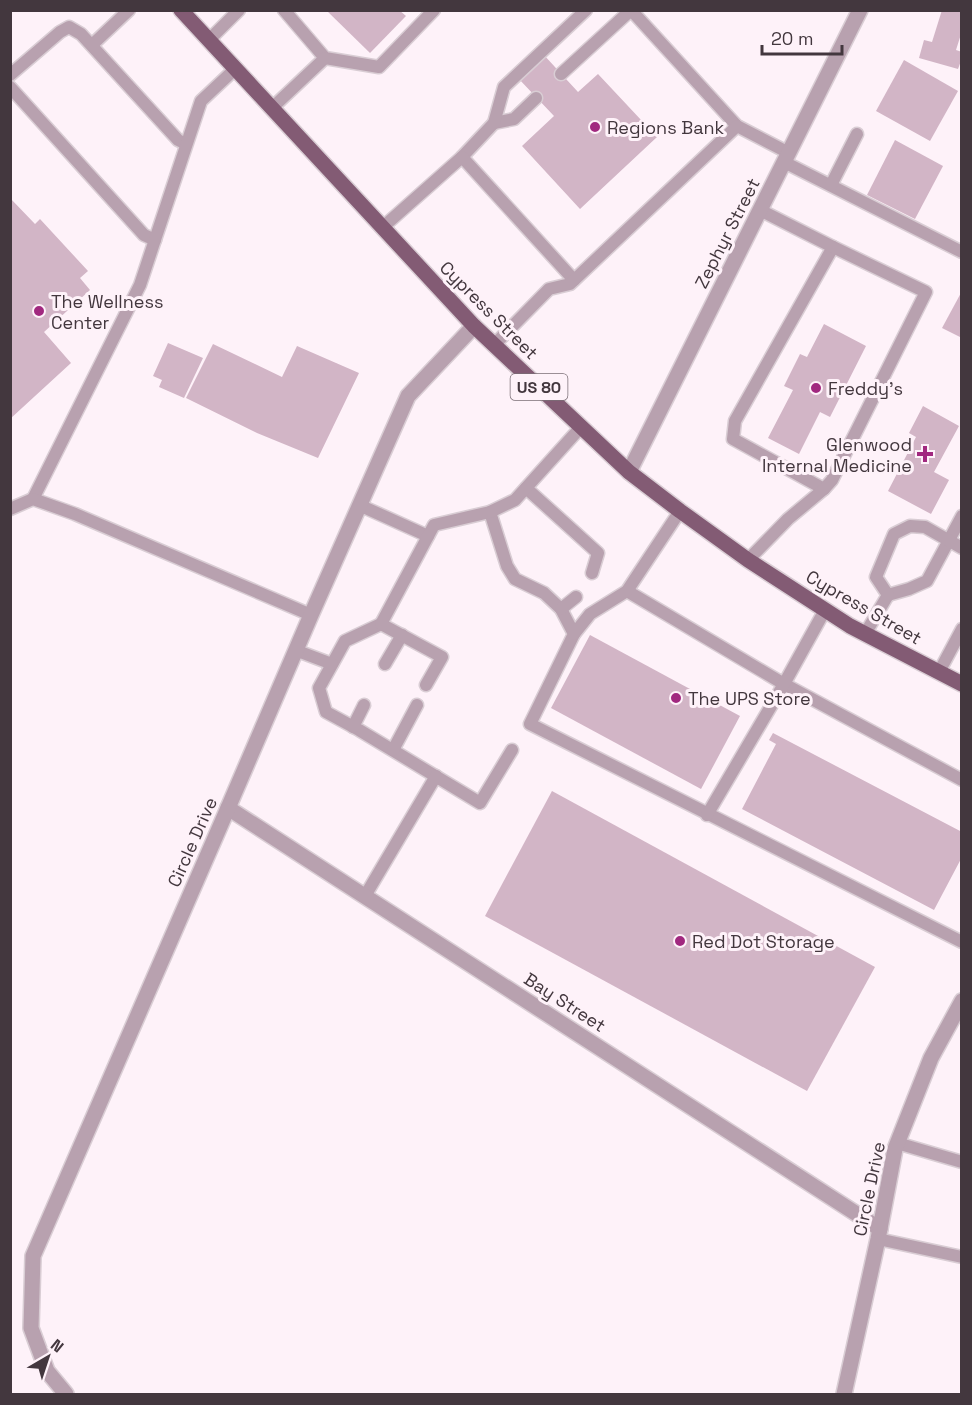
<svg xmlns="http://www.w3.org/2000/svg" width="972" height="1405" font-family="'Space Grotesk',sans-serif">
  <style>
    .building { fill: #d2b5c6 }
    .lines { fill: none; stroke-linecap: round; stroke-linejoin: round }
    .lane-casing { stroke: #d9cdd4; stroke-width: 15 }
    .street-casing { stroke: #d9cdd4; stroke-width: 18 }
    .primary-casing { stroke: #d9cdd4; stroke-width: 18 }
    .lane { stroke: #b8a1af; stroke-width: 12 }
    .street { stroke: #b8a1af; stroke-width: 15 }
    .primary { stroke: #835b74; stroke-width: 15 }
    .poi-dot { fill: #a1287f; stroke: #fef2f9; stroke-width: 2 }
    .labels { text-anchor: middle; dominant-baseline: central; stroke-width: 6; stroke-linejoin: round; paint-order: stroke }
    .shield { fill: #fef2f9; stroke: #7b6f76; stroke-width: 1.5 }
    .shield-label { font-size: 16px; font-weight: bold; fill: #43373e }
    .poi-label { font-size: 18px; fill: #43373e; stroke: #fef2f9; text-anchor: start }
    .street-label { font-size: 18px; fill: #43373e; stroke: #fef2f9 }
  </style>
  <rect width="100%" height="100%" fill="#fef2f9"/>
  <g class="building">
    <path d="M326 10H399L406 16 370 53Z"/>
    <path d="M942 10H962V31L956 50 962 52V58L958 69 919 58 924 40 932 42Z"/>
    <path d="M543 54 578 92 598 74 657 137 580 209 522 146 554 116 518 78Z"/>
    <path d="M904 60 958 91 930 141 876 111Z"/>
    <path d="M895 140 943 166 915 219 867 195Z"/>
    <path d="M10 198 35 224 40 219 88 271 80 278 90 290 44 332 71 363 10 419Z"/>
    <path d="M962 291V338L942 328Z"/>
    <path d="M824 324 866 346 830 417 820 412 799 454 768 438 793 390 784 386 800 354 807 357Z"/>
    <path d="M168 343 203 358 184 398 159 387 162 380 153 376Z"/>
    <path d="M213 344 282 377 297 346 359 373 318 458 257 433 186 398Z"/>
    <path d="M923 406 959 426 934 472 949 480 931 514 888 491 916 437 909 433Z"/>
    <path d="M590 635 740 716 701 789 551 708Z"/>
    <path d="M773 733 962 832V857L934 910 742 809 776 744 769 740Z"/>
    <path d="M552 791 875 967 807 1091 485 916Z"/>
  </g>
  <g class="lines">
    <g class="lane-casing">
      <g id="lane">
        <path d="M284 10 325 58 379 67 434 10"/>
        <path d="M631 10 737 126 789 153"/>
        <path d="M209 40 239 10"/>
        <path d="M92 45 129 10"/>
        <path d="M561 74 631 10"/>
        <path d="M10 75 60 32 69 27 81 34 178 140 186 144"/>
        <path d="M10 87 144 235 155 240"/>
        <path d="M272 108 325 58"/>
        <path d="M494 123 514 119 536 98"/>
        <path d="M462 157 494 123 504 87 586 10"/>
        <path d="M784 162 962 252"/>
        <path d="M831 185 857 134"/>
        <path d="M383 227 462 157 574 280"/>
        <path d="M494 345 549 289 570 284 737 126"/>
        <path d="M526 488 598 553 592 573"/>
        <path d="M824 489 733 439 735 421 833 247"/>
        <path d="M33 499 140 285 201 101 235 69"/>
        <path d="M359 505 428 536"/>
        <path d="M10 509 33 499 75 514 311 615"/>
        <path d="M490 512 507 566 515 579 544 593 561 609 574 634 530 724 962 942"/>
        <path d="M748 560 788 519 824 489 832 480 926 292 833 247 760 210"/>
        <path d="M627 591 784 684 962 780"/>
        <path d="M888 595 909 589 927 581 962 516"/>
        <path d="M561 609 576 597"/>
        <path d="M381 624 345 641 319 688 326 712 359 730 480 803 512 750"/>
        <path d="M574 634 590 614 627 591 680 511"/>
        <path d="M865 634 888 595 876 577 894 534 910 526 925 527 962 548"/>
        <path d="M295 650 332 664"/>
        <path d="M385 664 402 635"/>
        <path d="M939 672 962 629"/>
        <path d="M426 685 442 657 381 624 434 525 490 512 515 500 581 427"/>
        <path d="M353 727 364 705"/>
        <path d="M393 750 417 705"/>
        <path d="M707 815 784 684 825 610"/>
        <path d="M365 896 436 776"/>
        <path d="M897 1143 962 1162"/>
        <path d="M878 1239 962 1257"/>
      </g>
    </g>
    <g class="street-casing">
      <g id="street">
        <path d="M629 472 860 10"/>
        <path d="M228 808 880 1229"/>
        <path d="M66 1394 47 1371 31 1328 33 1256 228 808 311 615 408 396 474 326"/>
        <path d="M844 1394 878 1239 895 1149 931 1058 962 1001"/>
      </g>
    </g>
    <g class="primary-casing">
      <path id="primary" d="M181 10 474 326 629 472 680 511 748 560 850 626 962 684"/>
    </g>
    <use href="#lane" class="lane"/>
    <use href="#street" class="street"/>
    <use href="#primary" class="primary"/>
  </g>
  <g class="poi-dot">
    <circle cx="595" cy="127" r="6"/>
    <circle cx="39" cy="311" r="6"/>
    <circle cx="816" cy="388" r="6"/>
    <path d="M922 445h6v6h6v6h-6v6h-6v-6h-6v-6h6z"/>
    <circle cx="676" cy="698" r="6"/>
    <circle cx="680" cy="941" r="6"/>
  </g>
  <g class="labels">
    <rect class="shield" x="510.5" y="374" width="57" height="26" rx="4.5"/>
    <g class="shield-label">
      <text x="539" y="387">US 80</text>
    </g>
    <g class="poi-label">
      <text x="607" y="127">Regions Bank</text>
      <text x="51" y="301">The Wellness<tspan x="51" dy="21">Center</tspan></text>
      <text x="828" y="388">Freddy's</text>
      <text x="912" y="444" text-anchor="end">Glenwood<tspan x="912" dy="21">Internal Medicine</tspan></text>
      <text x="688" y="698">The UPS Store</text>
      <text x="692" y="941">Red Dot Storage</text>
    </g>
    <g class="street-label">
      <text transform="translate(727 233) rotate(-63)">Zephyr Street</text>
      <text transform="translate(489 310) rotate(45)">Cypress Street</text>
      <text transform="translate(864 607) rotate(30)">Cypress Street</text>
      <text transform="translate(192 842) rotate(-66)">Circle Drive</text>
      <text transform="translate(565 1002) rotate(33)">Bay Street</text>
      <text transform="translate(869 1189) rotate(-78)">Circle Drive</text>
    </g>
  </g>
  <rect width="972" height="1405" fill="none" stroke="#43373e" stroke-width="24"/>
  <g transform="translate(48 1357) rotate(39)" stroke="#fef2f9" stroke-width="4.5" paint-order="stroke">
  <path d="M0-4.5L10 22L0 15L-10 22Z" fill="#43373e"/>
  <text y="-9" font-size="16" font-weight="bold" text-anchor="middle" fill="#43373e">N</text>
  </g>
  <path d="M762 45v9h80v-9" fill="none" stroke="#43373e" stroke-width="3"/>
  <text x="771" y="45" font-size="18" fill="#43373e" stroke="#fef2f9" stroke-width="4.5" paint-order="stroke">20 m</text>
</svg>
